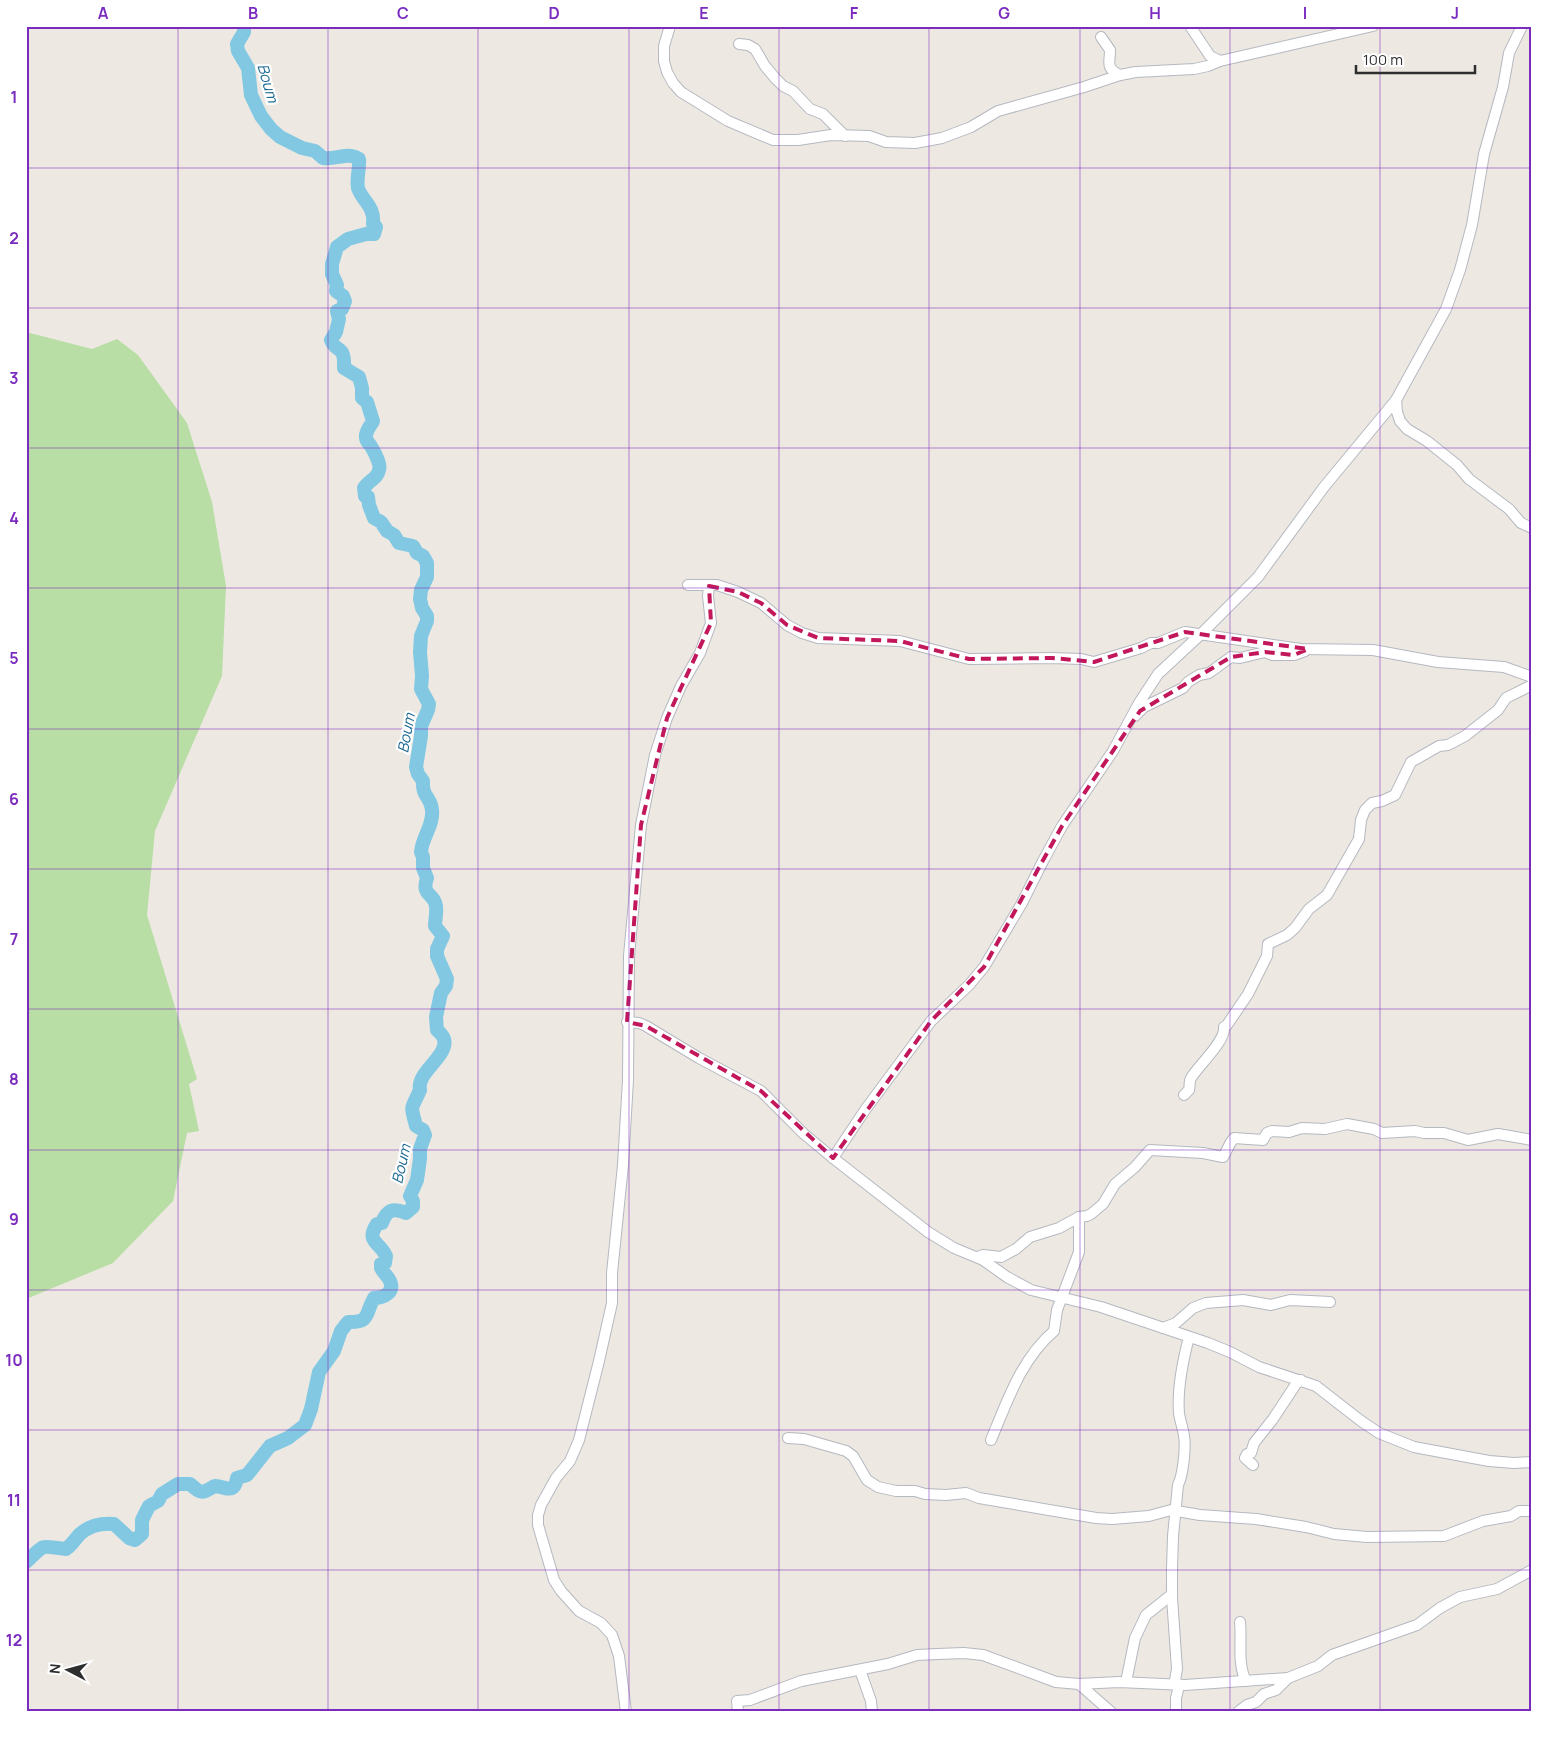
<svg xmlns="http://www.w3.org/2000/svg" width="1558" height="1738" font-family="Manrope,sans-serif">
  <style>
    .green { fill: #b8dda5 }
    .lines { fill: none; stroke-linecap: round; stroke-linejoin: round }
    .river { stroke: #82c8e3; stroke-width: 14 }
    .minor-casing { stroke: #b5b8c0; stroke-width: 12 }
    .minor { stroke: #fff; stroke-width: 10 }
    .marked { fill: none; stroke: #c2185b; stroke-width: 4; stroke-dasharray: 10 6; stroke-linejoin: round }
    .grid { fill: none; stroke: #7b2cbf; stroke-width: 1; stroke-opacity: 0.55 }
    .labels { text-anchor: middle; dominant-baseline: central; stroke-width: 4.5; stroke-linejoin: round; paint-order: stroke }
    .water-label { font-size: 15px; font-style: italic; fill: #1d6993; stroke: #fff }
    .neatline { fill: none; stroke: #7b2cbf; stroke-width: 2 }
    .grid-label { font-size: 16px; text-anchor: middle; font-weight: bold; fill: #7b2cbf }
  </style>
  <rect width="100%" height="100%" fill="#ede9e2"/>
  <path class="green" d="M26 332 92 349 117 339 138 355 187 423 212 502 226 586 222 676 155 831 147 915 197 1079 189 1084 199 1131 187 1133 173 1201 113 1263 26 1299Z"/>
  <g class="lines">
    <path class="river" d="M26 1562C47 1543 38 1546 66 1549 72 1545 75 1539 80 1534 89 1526 102 1523 114 1524L129 1538 135 1540 142 1534V1520L149 1506 158 1501 162 1494 178 1484H190C202 1495 202 1493 215 1486 227 1487 234 1495 237 1478L247 1475 270 1446 288 1438 305 1425 311 1409 319 1372 334 1351 341 1331 348 1322C371 1323 365 1313 374 1298 383 1298 395 1293 390 1281 388 1276 383 1273 381 1268V1264L385 1263 386 1256C380 1242 365 1242 377 1224L382 1223C387 1209 393 1208 406 1213L413 1207V1201L410 1196 417 1180 420 1159V1149L425 1135 423 1130 416 1126C410 1103 411 1111 420 1090 416 1072 449 1056 444 1039 443 1035 440 1033 437 1030L436 1017 441 993 446 986 447 979 437 956V949L443 936 435 926C435 920 437 913 436 906 434 892 421 897 427 878L423 868V857L421 852C422 837 434 825 432 810 431 796 422 798 423 781L418 774 416 767 421 736V726L428 710 429 704 421 689 422 676 420 652 421 636 427 621V616L422 608 420 599 421 590 427 577V563L423 556 417 553 413 546 399 543 394 535 387 531 381 522 374 518 369 505 368 497 365 496 364 488C368 481 378 478 379 470 381 465 375 453 372 448 370 443 365 442 366 435 367 429 371 425 373 421L367 402 362 398V388L359 377 344 368C345 343 336 354 331 340L336 332 339 319 337 311 342 309 345 301 343 296 336 291 337 285 332 274V264L337 247 348 239 366 234H374L376 227 373 224C375 206 362 201 358 188 356 179 360 168 359 159 348 151 337 160 323 158L315 151 302 148 280 137 271 129 261 116 251 95 248 68 238 51 237 44 244 32V26"/>
    <g class="minor-casing">
      <g id="minor">
        <path d="M670 26 664 46V61L667 72 673 83 681 92 728 121 773 140H798L831 135 869 136 886 142 915 143 942 138 971 127 998 111 1084 87 1120 75 1136 72 1194 69 1208 66 1220 61"/>
        <path d="M1190 26 1210 56 1220 61 1373 26"/>
        <path d="M1522 26 1509 53 1503 87 1484 154 1472 225 1460 270 1446 309 1396 400 1397 412 1400 421 1407 429 1427 441 1457 465 1469 479 1509 509 1521 523 1532 528"/>
        <path d="M1101 37 1110 50C1110 63 1105 68 1120 75"/>
        <path d="M739 44 748 45 755 49 765 66 775 78 783 86 793 91 810 109 823 114 845 136"/>
        <path d="M688 585H717L738 592 761 603 787 625 802 633 818 638 900 641 969 659 1052 658 1081 659 1094 662 1141 648 1151 643H1158L1185 632 1301 649 1373 650 1438 662 1504 667 1532 677"/>
        <path d="M1135 716 1144 707 1183 688 1188 682 1199 675 1209 673 1231 657 1240 658 1265 652 1272 655H1294L1305 651"/>
        <path d="M627 1022 639 1023 646 1026 699 1058 761 1091 804 1134 833 1158 928 1232 954 1248 983 1260 1007 1277 1031 1290 1101 1307 1208 1343 1230 1352 1259 1367 1316 1386 1361 1421 1379 1433 1414 1447 1489 1461 1514 1463 1532 1462"/>
        <path d="M1184 1095 1189 1090C1190 1086 1189 1081 1191 1078 1198 1066 1226 1041 1224 1027L1227 1025 1248 994 1267 956 1268 944 1287 935 1295 928 1309 909 1327 895 1359 839 1361 820 1365 810 1372 803 1382 801 1395 795 1411 762 1439 746 1448 745 1465 736 1498 710 1506 698 1532 685"/>
        <path d="M833 1158 865 1110 931 1021 969 985 984 967 1022 903 1043 861 1062 826 1113 751 1139 703 1158 674 1200 635 1258 577 1324 487 1396 400"/>
        <path d="M978 1257 983 1255 1001 1257 1016 1249 1030 1237 1059 1228 1079 1217 1087 1216 1091 1214 1103 1204 1115 1184 1135 1167 1150 1150 1203 1153 1223 1157C1228 1150 1227 1146 1234 1138L1263 1140 1267 1133 1272 1131 1289 1132 1302 1128 1325 1129 1347 1124 1374 1129 1382 1133 1415 1131 1424 1133H1444L1468 1140 1498 1134 1532 1140"/>
        <path d="M1163 1328 1176 1323 1193 1308 1206 1303 1243 1300 1271 1305 1290 1300 1330 1302"/>
        <path d="M788 1438 804 1439 846 1451 853 1456 867 1480 878 1487 896 1491H915L925 1494 946 1495 966 1493 979 1498 1096 1518 1112 1519 1149 1516 1171 1510 1200 1515 1256 1519 1306 1527 1334 1534 1367 1537 1444 1536 1483 1521 1511 1516 1519 1511H1532"/>
        <path d="M991 1440C1007 1402 1021 1359 1054 1331L1057 1310 1079 1252V1217"/>
        <path d="M1253 1465 1245 1458 1247 1454 1251 1453 1254 1443 1273 1419 1296 1384 1301 1380"/>
        <path d="M1240 1622C1242 1640 1237 1664 1246 1681"/>
        <path d="M860 1670 871 1701 872 1712"/>
        <path d="M1126 1682 1135 1638 1146 1615 1171 1595"/>
        <path d="M1079 1684 1111 1712"/>
        <path d="M626 1712 619 1656 612 1635 601 1623 579 1611 561 1591 554 1580 538 1525V1515L541 1505 556 1478 570 1461 579 1440 599 1361 612 1303V1273L623 1165 628 1080 629 956 641 825 655 755 667 718 681 686 700 653 711 623 708 596 709 586"/>
        <path d="M738 1712 737 1701 750 1700 801 1681 888 1664 917 1655 937 1654 964 1653 983 1655 1056 1682 1079 1684 1119 1682 1185 1685 1288 1678 1318 1666 1332 1655 1417 1625 1440 1608 1460 1597 1497 1589 1532 1570"/>
        <path d="M1176 1712V1698L1179 1686 1175 1680 1177 1669 1172 1598V1569L1173 1536 1178 1485C1183 1475 1186 1448 1184 1436 1183 1428 1180 1421 1179 1413 1177 1389 1183 1360 1189 1337"/>
        <path d="M1238 1712 1247 1705 1256 1702 1264 1694 1276 1690 1288 1678"/>
      </g>
    </g>
    <use href="#minor" class="minor"/>
  </g>
  <path class="marked" d="M709 586 738 592 761 603 787 625 818 638 900 641 969 659 1052 658 1094 662 1185 632 1308 649 1294 655 1265 652 1231 657 1140 711 1062 826 984 967 931 1021 833 1158 761 1091 646 1026 627 1022 641 825 667 718 711 623Z"/>
  <path class="grid" d="M178 26V1712M328 26V1712M478 26V1712M629 26V1712M779 26V1712M929 26V1712M1080 26V1712M1230 26V1712M1380 26V1712M26 168H1532M26 308H1532M26 448H1532M26 588H1532M26 729H1532M26 869H1532M26 1009H1532M26 1150H1532M26 1290H1532M26 1430H1532M26 1570H1532"/>
  <g class="labels">
    <g class="water-label">
      <text transform="translate(268 83) rotate(74)">Boum</text>
      <text transform="translate(406 733) rotate(-80)">Boum</text>
      <text transform="translate(401 1164) rotate(-77)">Boum</text>
    </g>
  </g>
  <rect width="1558" height="1738" fill="none" stroke="#ffffff" stroke-width="55"/>
  <g transform="translate(68 1670) rotate(276)" stroke="#ffffff" stroke-width="4" paint-order="stroke">
  <path d="M0-4L9 19L0 12L-9 19Z" fill="#2e2e2e"/>
  <text y="-8" font-size="14" font-weight="bold" text-anchor="middle" fill="#2e2e2e">N</text>
  </g>
  <path d="M1356 65v8h119v-8" fill="none" stroke="#2e2e2e" stroke-width="2.5"/>
  <text x="1363" y="65" font-size="15" fill="#2e2e2e" stroke="#ffffff" stroke-width="4" paint-order="stroke">100 m</text>
  <rect x="28" y="28" width="1502" height="1682" class="neatline"/>
  <g class="grid-label">
    <text x="103" y="19">A</text>
    <text x="253" y="19">B</text>
    <text x="403" y="19">C</text>
    <text x="554" y="19">D</text>
    <text x="704" y="19">E</text>
    <text x="854" y="19">F</text>
    <text x="1004" y="19">G</text>
    <text x="1155" y="19">H</text>
    <text x="1305" y="19">I</text>
    <text x="1455" y="19">J</text>
    <text x="14" y="103">1</text>
    <text x="14" y="244">2</text>
    <text x="14" y="384">3</text>
    <text x="14" y="524">4</text>
    <text x="14" y="664">5</text>
    <text x="14" y="805">6</text>
    <text x="14" y="945">7</text>
    <text x="14" y="1085">8</text>
    <text x="14" y="1225">9</text>
    <text x="14" y="1366">10</text>
    <text x="14" y="1506">11</text>
    <text x="14" y="1646">12</text>
  </g>
</svg>
